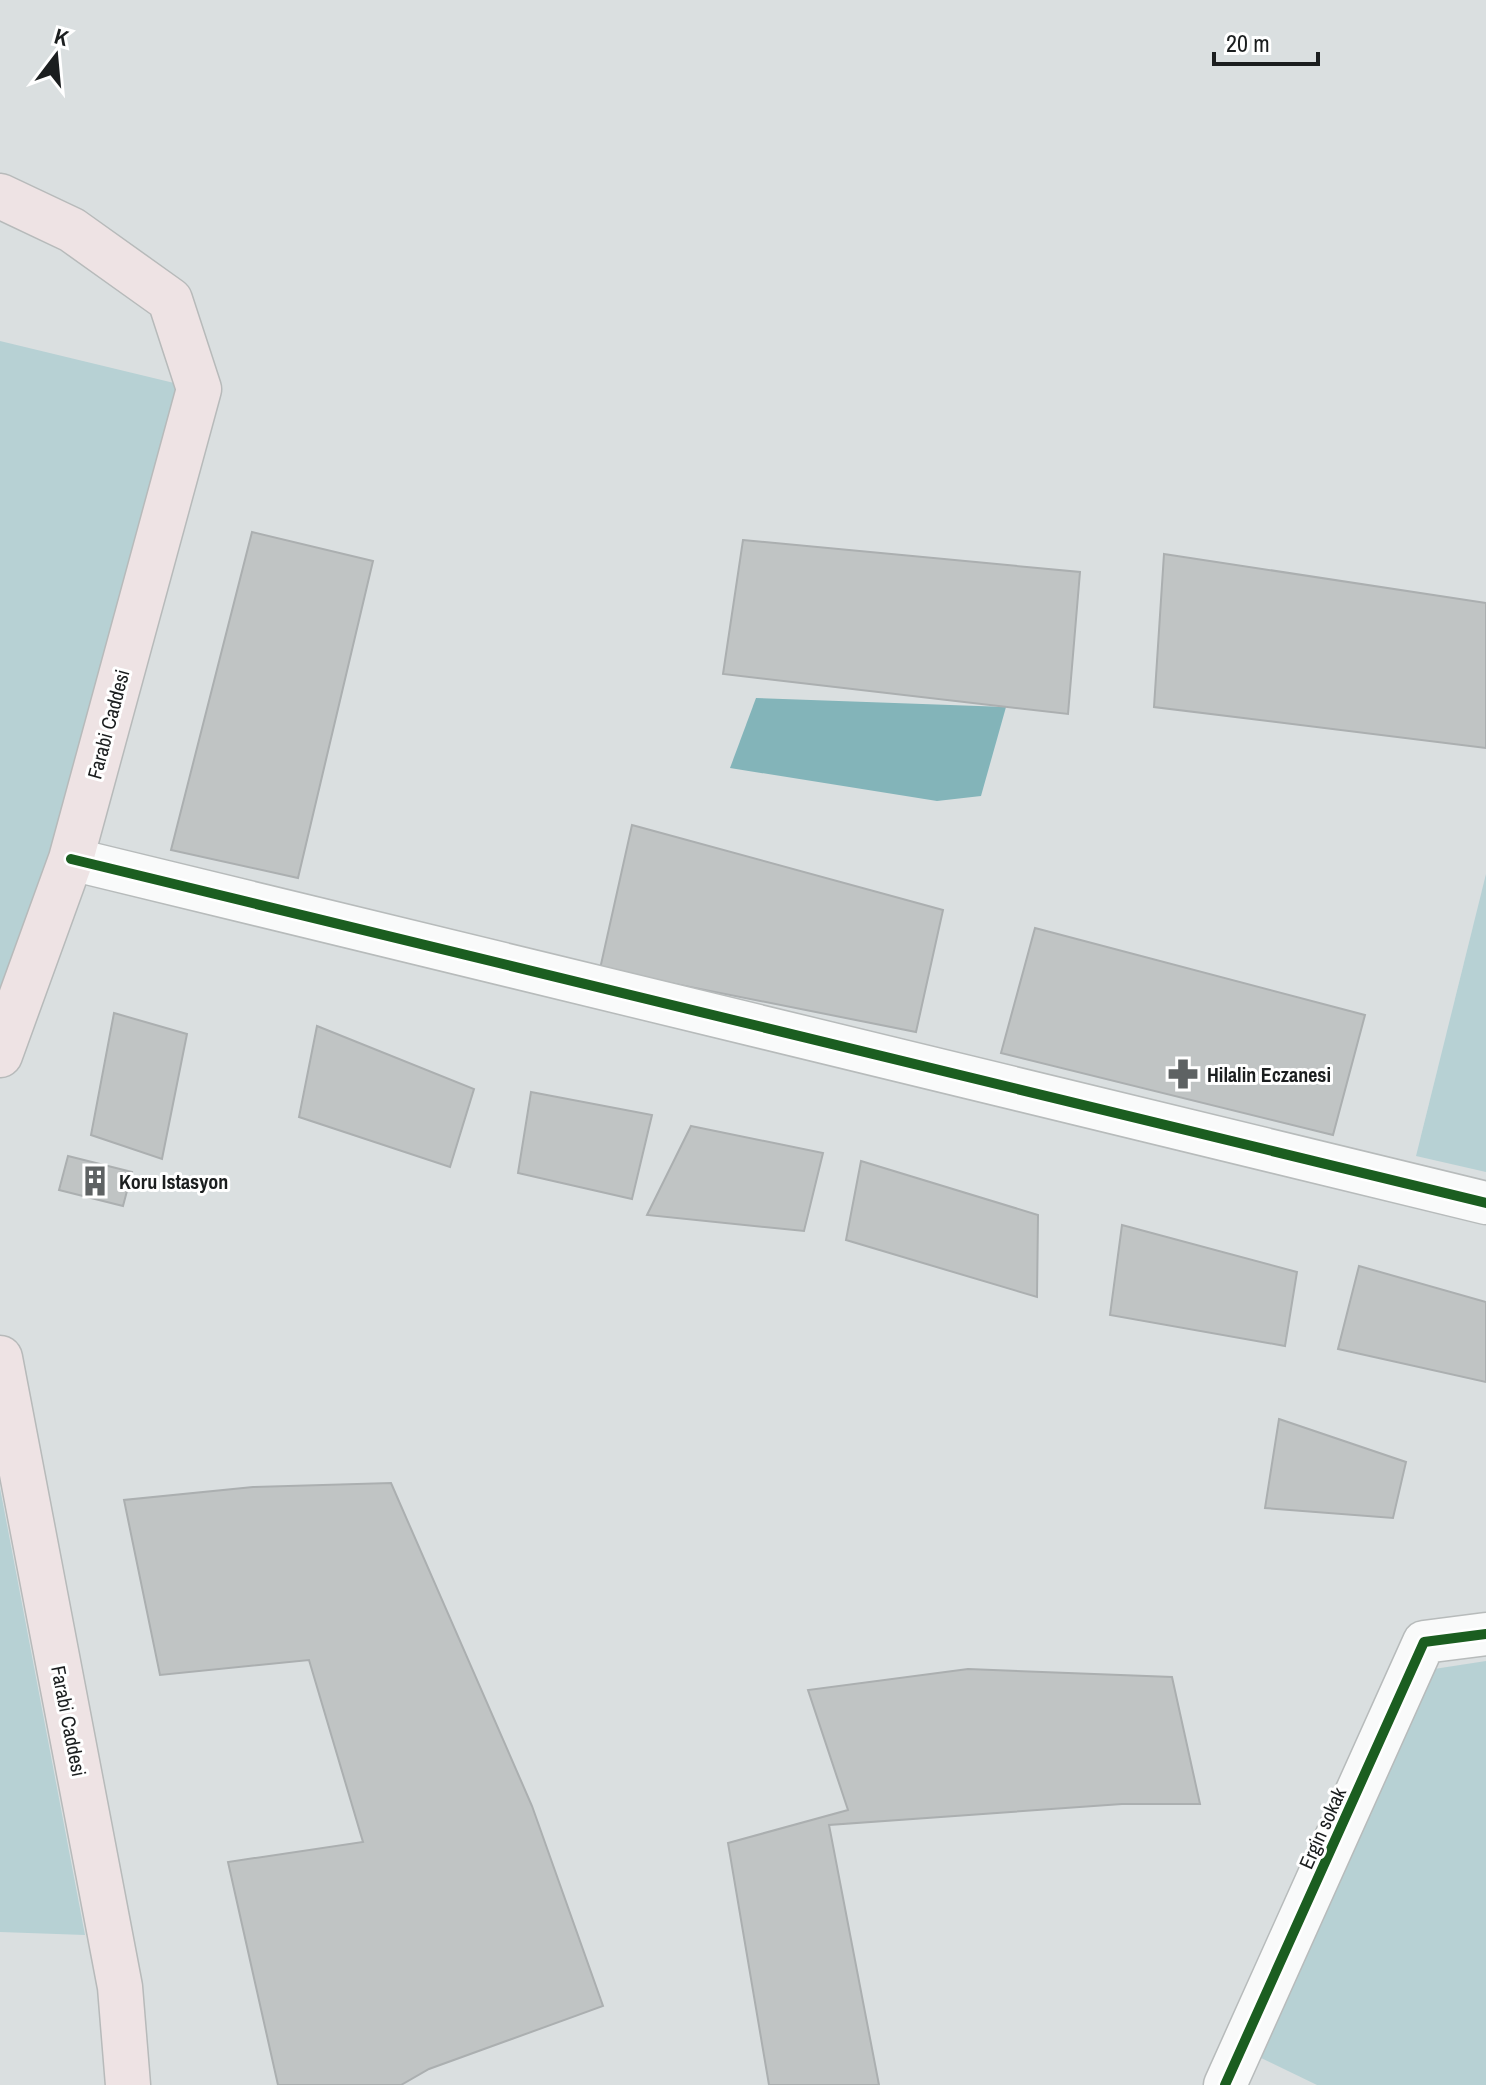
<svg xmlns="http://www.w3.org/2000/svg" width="1486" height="2085" font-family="'Archivo Narrow',sans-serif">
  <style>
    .green { fill: #b7d1d4 }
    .water { fill: #83b4b9 }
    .building { fill: #c0c4c4; stroke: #abafb0; stroke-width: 2 }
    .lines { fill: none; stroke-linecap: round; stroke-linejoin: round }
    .minor-casing { stroke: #b7bbbb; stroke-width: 45 }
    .major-casing { stroke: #b7baba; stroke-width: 47 }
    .minor { stroke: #f9fafa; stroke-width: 42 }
    .major { stroke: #eee3e4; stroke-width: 44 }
    .cycleway-casing { stroke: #fff; stroke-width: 15 }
    .cycleway { stroke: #1b5e20; stroke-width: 10 }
    .labels { text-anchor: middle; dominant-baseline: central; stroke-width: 6; stroke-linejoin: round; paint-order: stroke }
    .street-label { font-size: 20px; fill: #1b1e1f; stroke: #fff }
    .poi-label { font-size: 20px; font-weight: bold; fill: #1b1e1f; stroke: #fff; text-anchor: start }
  </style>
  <rect width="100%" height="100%" fill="#dadfe0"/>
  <g class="green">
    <path d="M0 341 199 389 0 1010Z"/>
    <path d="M1486 874V1172L1416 1156Z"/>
    <path d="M0 1488 85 1935 0 1932Z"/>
    <path d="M1486 1661V2085H1317L1257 2056 1434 1669Z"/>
  </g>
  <path class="water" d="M756 698 1006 707 981 796 937 801 730 768Z"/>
  <g class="building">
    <path d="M252 532 373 561 298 878 171 850Z"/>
    <path d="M743 540 1080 572 1068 714 723 674Z"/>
    <path d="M1164 554 1486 603V748L1154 707Z"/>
    <path d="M632 825 943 910 916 1032 600 969Z"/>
    <path d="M1035 928 1365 1015 1333 1135 1001 1053Z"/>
    <path d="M114 1013 187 1034 162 1159 91 1135Z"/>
    <path d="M317 1026 474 1089 450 1167 299 1117Z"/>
    <path d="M531 1092 652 1115 632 1199 518 1173Z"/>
    <path d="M691 1126 823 1153 804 1231 647 1215Z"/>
    <path d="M68 1156 132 1172 123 1206 59 1190Z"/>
    <path d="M861 1161 1038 1215 1037 1297 846 1240Z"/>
    <path d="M1122 1225 1297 1272 1285 1346 1110 1315Z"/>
    <path d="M1359 1266 1486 1302V1382L1338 1349Z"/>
    <path d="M1279 1419 1406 1462 1393 1518 1265 1508Z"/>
    <path d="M391 1483 532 1806 603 2006 429 2069 401 2085H278L228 1862 363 1842 309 1660 160 1675 124 1500 253 1487Z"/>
    <path d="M968 1669 1172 1677 1200 1804H1122L829 1825 879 2085H769L728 1843 848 1810 808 1690Z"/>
  </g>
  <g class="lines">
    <g class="minor-casing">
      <g id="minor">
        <path d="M71 859 1486 1203"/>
        <path d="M1225 2085 1424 1642 1486 1634"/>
      </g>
    </g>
    <g class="major-casing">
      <g id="major">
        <path d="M0 196 72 230 170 300 199 389 71 859 0 1055"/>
        <path d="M0 1358 120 1987 128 2085"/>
      </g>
    </g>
    <use href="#minor" class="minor"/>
    <use href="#major" class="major"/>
    <g class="cycleway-casing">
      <g id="cycleway">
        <path d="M71 859 1486 1203"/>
        <path d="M1225 2085 1424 1642 1486 1634"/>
      </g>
    </g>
    <use href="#cycleway" class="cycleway"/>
  </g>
  <defs>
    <g id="pharmacy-bare" transform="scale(2.4)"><path d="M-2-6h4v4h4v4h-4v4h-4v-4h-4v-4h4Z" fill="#5e6263" stroke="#fff" stroke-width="2.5" paint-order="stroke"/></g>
    <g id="building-bare" transform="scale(2.4)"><path d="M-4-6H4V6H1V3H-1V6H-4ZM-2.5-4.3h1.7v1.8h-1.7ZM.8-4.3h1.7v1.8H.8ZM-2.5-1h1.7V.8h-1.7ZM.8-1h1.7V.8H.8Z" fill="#5e6263" stroke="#fff" stroke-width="2.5" paint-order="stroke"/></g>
  </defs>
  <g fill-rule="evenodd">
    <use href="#pharmacy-bare" x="1183" y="1074"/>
    <use href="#building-bare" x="95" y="1181"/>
  </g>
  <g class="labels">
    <g class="street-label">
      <text transform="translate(108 724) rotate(-75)">Farabi Caddesi</text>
      <text transform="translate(69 1721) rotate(79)">Farabi Caddesi</text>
      <text transform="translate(1322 1828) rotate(-66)">Ergin sokak</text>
    </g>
    <g class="poi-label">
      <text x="1207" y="1074">Hilalin Eczanesi</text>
      <text x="119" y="1181">Koru Istasyon</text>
    </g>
  </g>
  <g transform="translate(56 56) rotate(16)" stroke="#ffffff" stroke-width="6" paint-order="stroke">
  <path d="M0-6L14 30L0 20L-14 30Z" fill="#1b1e1f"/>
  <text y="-12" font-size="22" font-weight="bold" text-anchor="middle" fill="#1b1e1f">K</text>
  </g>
  <path d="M1214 52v12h104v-12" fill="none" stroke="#1b1e1f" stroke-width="4"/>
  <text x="1226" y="52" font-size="24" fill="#1b1e1f" stroke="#ffffff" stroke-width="6" paint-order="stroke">20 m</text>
</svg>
